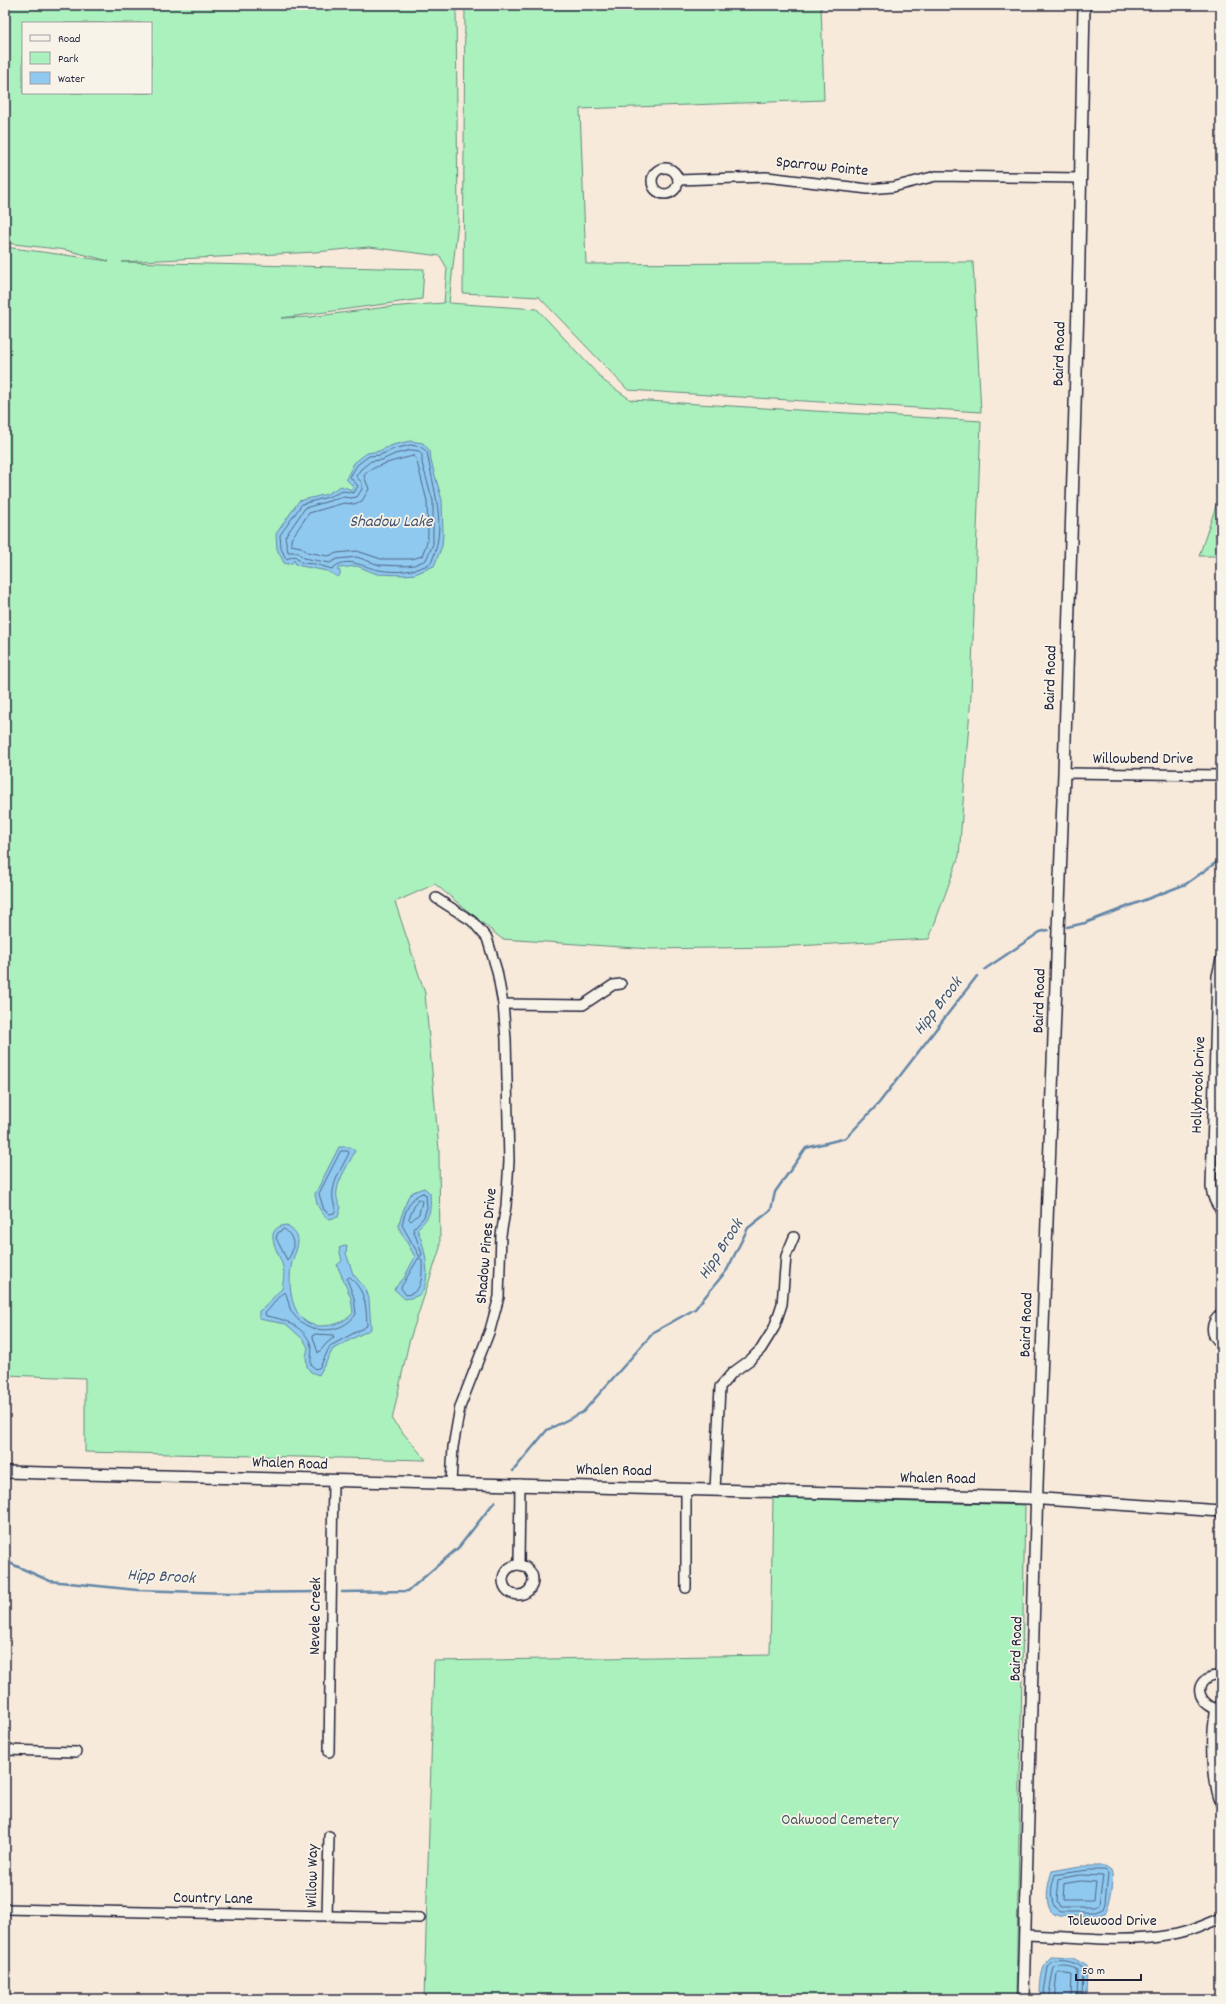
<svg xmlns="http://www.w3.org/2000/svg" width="1226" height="2004" font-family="Dekko,sans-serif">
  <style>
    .green { fill: #abf1bd; stroke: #668a7c; fill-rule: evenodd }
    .water { fill: #90c9ef; stroke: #6486a7 }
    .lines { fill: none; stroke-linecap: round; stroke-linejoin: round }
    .shore { stroke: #4e6583; stroke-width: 1 }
    .stream { stroke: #6486a7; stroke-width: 2.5 }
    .minor-casing { stroke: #22223b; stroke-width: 12 }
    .tertiary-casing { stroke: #22223b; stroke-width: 14 }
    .minor { stroke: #f7f3e8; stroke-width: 9 }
    .tertiary { stroke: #f7f3e8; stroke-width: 11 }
    .labels { text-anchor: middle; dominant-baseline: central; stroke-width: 3.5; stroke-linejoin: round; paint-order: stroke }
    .street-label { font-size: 16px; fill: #22223b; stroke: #f7f3e8 }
    .park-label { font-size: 16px; fill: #44565c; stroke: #f7f3e8 }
    .water-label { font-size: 17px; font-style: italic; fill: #435471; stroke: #f7f3e8 }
  </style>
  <rect width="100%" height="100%" fill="#f7eadb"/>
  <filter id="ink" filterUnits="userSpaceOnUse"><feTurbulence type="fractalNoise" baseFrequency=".025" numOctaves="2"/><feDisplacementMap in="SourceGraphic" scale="8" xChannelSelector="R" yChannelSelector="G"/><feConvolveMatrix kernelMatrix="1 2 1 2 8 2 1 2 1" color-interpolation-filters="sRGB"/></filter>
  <g filter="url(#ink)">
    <g class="green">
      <path d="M5 5H456L458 221 449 303 537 309 604 381 631 400 981 421 971 695 959 856 929 939 775 947 651 949 502 939 435 884 395 902 425 993 439 1150 440 1248 409 1342 392 1420 426 1460 85 1452V1378L5 1375V247L109 261 66 250 5 243ZM23 23H151V93H23ZM369 247 440 256 447 268 444 303 387 307 310 317 281 318 422 299 424 269 122 262 315 252Z"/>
      <path d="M465 5H821L824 100 580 109 586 264 973 262 981 412 628 390 539 297 463 293Z"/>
      <path d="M1221 491V556H1199Z"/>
      <path d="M773 1498 1025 1505 1016 1999H424L434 1661 770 1655Z"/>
    </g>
    <g class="water">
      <path d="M410 441 423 443 430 451 431 461 442 500 443 534 442 546 434 566 415 574 404 575 377 574 357 566 339 568 337 570 340 571V575L338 577 327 571 296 565 294 560 292 563 287 564 284 563 277 549 276 534 299 501 327 494 341 486 352 490 354 487 346 479 354 463 367 453 379 451 393 445Z"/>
      <path d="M339 1147H350L355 1151C348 1167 328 1191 341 1207L338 1217 329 1219C319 1212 317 1205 315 1194Z"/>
      <path d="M424 1188 430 1193C431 1211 431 1216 417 1229 424 1244 432 1276 422 1292 418 1297 411 1298 405 1299L394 1289 404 1278 415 1257 398 1226 408 1197 413 1192Z"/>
      <path d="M286 1225C291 1229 298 1233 298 1241 298 1249 294 1255 292 1262 287 1284 290 1325 320 1326 333 1326 344 1323 353 1313L351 1298 337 1265 342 1261 339 1248 347 1245 346 1253 353 1274 366 1289 369 1299 371 1329 333 1349 319 1375 311 1372 307 1367 306 1357 308 1348 304 1340 286 1324 259 1319V1311C270 1305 272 1296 282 1289 283 1281 285 1274 283 1267 280 1253 260 1229 286 1225Z"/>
      <path d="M1080 1866H1105L1111 1870C1115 1881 1111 1902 1105 1913 1096 1916 1087 1916 1078 1916 1072 1916 1064 1917 1059 1916 1041 1912 1048 1883 1052 1871Z"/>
      <path d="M1051 1957 1073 1958 1087 1966 1086 1999H1040C1040 1987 1040 1965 1051 1957Z"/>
    </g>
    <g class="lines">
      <g class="shore">
        <path d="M411 445 421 447 427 452C433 489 448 526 431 563 416 572 396 573 379 570 362 567 347 555 332 569L315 564 302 563 295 556 286 559 281 548 280 535 302 504 328 497 343 491 354 493 358 486 350 477 357 465 369 456 380 455 394 449Z"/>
        <path d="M412 450 419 451 422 455V463L433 501V544L426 560 414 565 404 566 379 565 357 557 337 559 330 563 304 558 297 552H288L285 537 305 508 343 497 351 498 357 497 362 489V483L356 476 361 469 371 461 382 460 395 454Z"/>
        <path d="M413 456 416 458 427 501 428 534 427 542 422 556 412 559H381L357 551 337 553 328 556 307 552 301 547 291 545V539L309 513 344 503 354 504 362 501 369 489 364 476C368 466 402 459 413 456Z"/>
        <path d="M341 1151H348L349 1153C341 1170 326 1190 336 1209L334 1213 330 1214 324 1210 319 1194Z"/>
        <path d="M423 1193 426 1195 427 1207 424 1217 413 1229 422 1254 420 1257 402 1225C405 1212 410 1196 423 1193Z"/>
        <path d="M418 1199 422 1201 419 1214 411 1221 409 1219Z"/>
        <path d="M284 1229C295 1236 296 1250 287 1260L276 1238 278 1233Z"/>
        <path d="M419 1258 422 1260C422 1273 424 1293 406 1295L401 1288Z"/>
        <path d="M350 1277C366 1293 366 1304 367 1326L330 1346 320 1367 316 1369 311 1365C310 1358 313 1352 311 1346 307 1328 283 1318 266 1316L265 1313C273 1307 276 1296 285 1292 289 1299 288 1309 294 1315 309 1335 342 1335 356 1314L354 1298 347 1279Z"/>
        <path d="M315 1334 333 1335 334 1337 327 1343 318 1353 313 1337Z"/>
        <path d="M1089 1870H1105L1108 1873 1105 1903 1103 1909 1095 1912H1060C1048 1905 1051 1886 1055 1875Z"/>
        <path d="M1081 1875 1103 1876 1099 1905 1094 1907H1060L1057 1901 1059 1879Z"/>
        <path d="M1081 1881 1096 1882 1094 1900H1063L1064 1884Z"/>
        <path d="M1043 1999 1048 1967 1051 1962C1061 1959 1074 1961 1083 1968L1082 1999"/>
        <path d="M1048 1999 1054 1967C1062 1965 1071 1966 1078 1970L1077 1999"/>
        <path d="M1054 1999 1057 1974 1059 1972 1072 1974 1071 1999"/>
      </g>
      <g class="stream">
        <path d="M1067 927 1085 923 1186 884 1221 859"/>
        <path d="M985 969 1040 932 1048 930"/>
        <path d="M513 1471 547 1430 583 1412 654 1332 695 1309 727 1270 748 1228 771 1210 775 1192 806 1148 846 1138 879 1103 977 976"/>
        <path d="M5 1561 50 1581 137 1590 229 1593 320 1592"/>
        <path d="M342 1592 408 1591 459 1547 495 1501"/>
      </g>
      <g class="minor-casing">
        <g id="minor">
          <circle cx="665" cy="181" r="13"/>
          <path d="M678 180 766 177 868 189 893 187 936 176 1080 178"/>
          <path d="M1064 773 1221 775"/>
          <path d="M436 898 472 921 487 938 497 971 503 1004 506 1039 509 1161 506 1206 501 1235 499 1297 490 1330 460 1407 453 1447 451 1483"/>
          <path d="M1221 959 1217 976 1211 1187C1212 1196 1214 1203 1221 1210"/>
          <path d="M503 1004 583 1005 613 985 621 984"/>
          <path d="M1221 1314C1210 1322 1209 1335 1221 1343"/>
          <path d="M686 1489V1588"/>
          <path d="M715 1490 720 1387 732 1373 750 1360 761 1349 774 1328 782 1304 786 1256 794 1237"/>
          <circle cx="518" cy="1580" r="15"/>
          <path d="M519 1565 520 1484"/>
          <path d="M1221 1704C1218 1707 1215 1710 1215 1714 1211 1734 1212 1786 1221 1803"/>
          <path d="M1217 1710C1211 1707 1205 1704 1202 1698 1194 1685 1208 1673 1221 1677"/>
          <path d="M5 1750 76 1752"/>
          <path d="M329 1752 333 1481"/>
          <path d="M5 1909 420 1918"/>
          <path d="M327 1916 329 1836"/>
          <path d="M1025 1935C1073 1936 1123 1944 1172 1935 1189 1932 1205 1925 1221 1918"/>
        </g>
      </g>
      <g class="tertiary-casing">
        <g id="tertiary">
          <path d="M5 1472 1028 1498 1221 1511"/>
          <path d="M1023 1999 1037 1485 1064 773 1078 305 1084 5"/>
        </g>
      </g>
      <use href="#minor" class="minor"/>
      <use href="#tertiary" class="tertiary"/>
    </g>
  </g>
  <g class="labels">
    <g class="street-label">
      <text transform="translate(822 167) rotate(6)">Sparrow Pointe</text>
      <text transform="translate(1060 354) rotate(-88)">Baird Road</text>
      <text transform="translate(1051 678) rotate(-88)">Baird Road</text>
      <text x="1143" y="759">Willowbend Drive</text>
      <text transform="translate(1040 1001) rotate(-88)">Baird Road</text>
      <text transform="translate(1199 1085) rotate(-88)">Hollybrook Drive</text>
      <text transform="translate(487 1246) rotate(-85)">Shadow Pines Drive</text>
      <text transform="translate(1027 1325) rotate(-88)">Baird Road</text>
      <text transform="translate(290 1464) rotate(2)">Whalen Road</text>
      <text transform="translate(614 1471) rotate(1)">Whalen Road</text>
      <text transform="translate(938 1479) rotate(1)">Whalen Road</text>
      <text transform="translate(316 1616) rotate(-89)">Nevele Creek</text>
      <text transform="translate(1017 1649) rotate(-88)">Baird Road</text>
      <text transform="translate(313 1876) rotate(-89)">Willow Way</text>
      <text transform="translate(213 1899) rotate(1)">Country Lane</text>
      <text x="1112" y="1921">Tolewood Drive</text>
    </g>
    <g class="park-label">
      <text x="840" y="1820">Oakwood Cemetery</text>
    </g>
    <g class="water-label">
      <text x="391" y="523">Shadow Lake</text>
      <text transform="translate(939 1007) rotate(-52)">Hipp Brook</text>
      <text transform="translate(722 1250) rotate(-57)">Hipp Brook</text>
      <text transform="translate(161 1578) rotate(3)">Hipp Brook</text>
    </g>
  </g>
  <rect width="1226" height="2004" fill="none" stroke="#f7f3e8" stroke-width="20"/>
  <rect x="10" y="10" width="1206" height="1984" fill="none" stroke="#22223b" stroke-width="1.5" filter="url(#ink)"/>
  <rect x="22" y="22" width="130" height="72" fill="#f7f3e8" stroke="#a29fa3"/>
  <rect x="30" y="35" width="20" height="6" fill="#f7f3e8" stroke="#a29fa3"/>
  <text x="58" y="42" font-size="12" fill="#22223b">Road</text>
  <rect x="30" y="52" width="20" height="12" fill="#abf1bd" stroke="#a29fa3"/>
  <text x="58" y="62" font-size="12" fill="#22223b">Park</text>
  <rect x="30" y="72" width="20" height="12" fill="#90c9ef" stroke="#a29fa3"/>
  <text x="58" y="82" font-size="12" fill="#22223b">Water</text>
  <path d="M1076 1974v6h65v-6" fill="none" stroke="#22223b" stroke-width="2"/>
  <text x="1082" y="1974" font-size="12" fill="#22223b" stroke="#f7f3e8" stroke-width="3" paint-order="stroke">50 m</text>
</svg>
